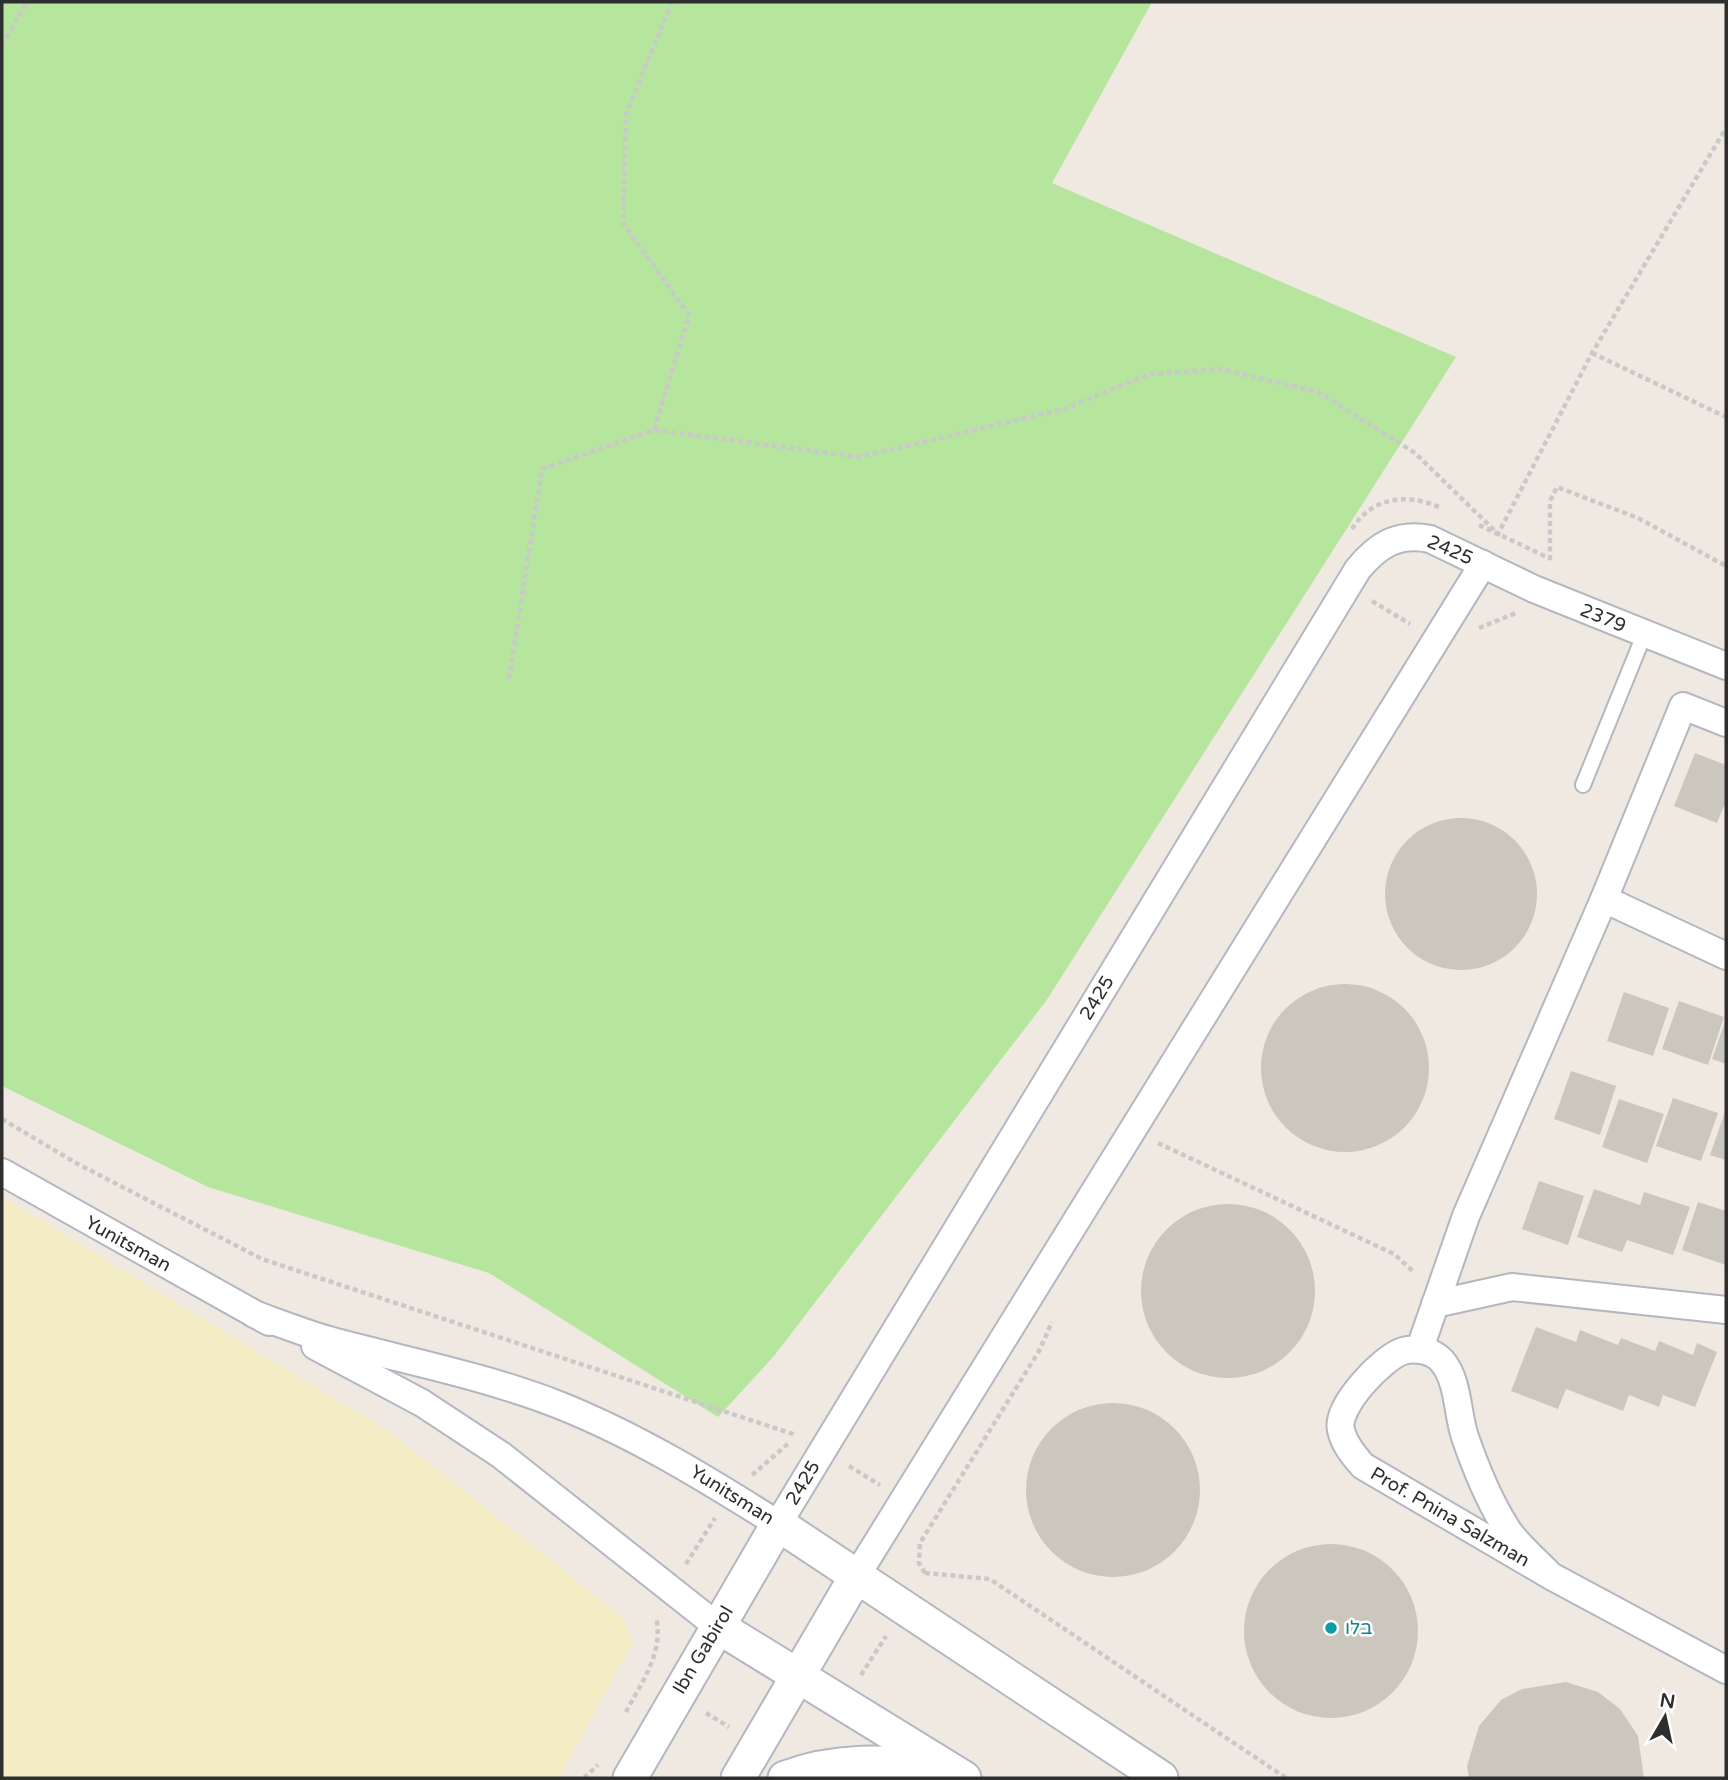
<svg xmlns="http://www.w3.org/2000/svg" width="1728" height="1780" font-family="'Varela Round','Noto Sans Hebrew',sans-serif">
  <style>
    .green { fill: #b6e59e }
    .sand { fill: #f3ecc5 }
    .building { fill: #cbc7bf }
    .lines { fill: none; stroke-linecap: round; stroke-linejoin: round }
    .service-casing { stroke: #b4b7c1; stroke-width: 18 }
    .minor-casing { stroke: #b4b7c1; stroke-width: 30 }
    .tertiary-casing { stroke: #b4b7c1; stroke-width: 37 }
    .path { stroke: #c9c9c9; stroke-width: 4.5; stroke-dasharray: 5 3.5; stroke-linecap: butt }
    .service { stroke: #fff; stroke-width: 14 }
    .minor { stroke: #fff; stroke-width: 26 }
    .tertiary { stroke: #fff; stroke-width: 33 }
    .culture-dot { fill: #0f9aa8; stroke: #fff; stroke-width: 2.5 }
    .labels { text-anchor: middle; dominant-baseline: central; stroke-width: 5; stroke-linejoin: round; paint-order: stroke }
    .street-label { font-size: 19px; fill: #2e2e2e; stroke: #fff }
    .culture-label { font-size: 19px; fill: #0d838f; stroke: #fff; text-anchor: start }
  </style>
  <rect width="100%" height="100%" fill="#efe9e1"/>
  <path class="green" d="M2 2H1152L1052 183 1456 357 1046 1001 774 1356 718 1417 489 1273 208 1187 2 1086Z"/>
  <path class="sand" d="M2 1197 390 1432 620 1615 633 1642 559 1778H2Z"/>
  <g class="building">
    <path d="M1695 753 1726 765V801L1717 823 1674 806Z"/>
    <circle cx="1461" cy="894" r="76"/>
    <circle cx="1345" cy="1068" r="84"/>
    <path d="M1624 992 1669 1008 1653 1056 1607 1041Z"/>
    <path d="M1679 1001 1724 1017 1708 1065 1662 1049Z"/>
    <path d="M1726 1019V1064L1712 1059Z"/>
    <path d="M1571 1071 1616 1086 1600 1135 1554 1119Z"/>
    <path d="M1673 1098 1718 1113 1701 1161 1656 1146Z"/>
    <path d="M1619 1099 1664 1114 1647 1163 1602 1147Z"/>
    <path d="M1726 1109V1160L1710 1155Z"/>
    <path d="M1539 1181 1584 1196 1568 1245 1522 1229Z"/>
    <path d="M1594 1189 1640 1205 1644 1192 1690 1207 1673 1255 1627 1240 1622 1252 1577 1237Z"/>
    <path d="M1698 1202 1726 1211V1265L1682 1250Z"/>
    <circle cx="1228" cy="1291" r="87"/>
    <path d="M1536 1327 1576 1342 1580 1330 1618 1345 1621 1338 1655 1351 1659 1341 1693 1355 1697 1343 1717 1352 1695 1407 1663 1395 1659 1407 1629 1395 1623 1411 1566 1389 1558 1409 1511 1391Z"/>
    <circle cx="1113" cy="1490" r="87"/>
    <circle cx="1331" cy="1631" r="87"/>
    <path d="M1566 1682 1598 1692 1620 1709 1638 1736 1644 1778H1469L1467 1766 1479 1726 1501 1700 1522 1689Z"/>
  </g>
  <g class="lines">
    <g class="service-casing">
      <path id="service" d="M1583 785 1644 635"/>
    </g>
    <g class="minor-casing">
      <g id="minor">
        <path d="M1604 899 1726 956"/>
        <path d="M2 1172 269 1322"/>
        <path d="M1435 1304 1512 1287 1726 1310"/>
        <path d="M254 1314C279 1323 304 1333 329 1340 406 1361 485 1376 559 1405 637 1436 708 1480 778 1524L1358 569C1378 545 1398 532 1430 539L1534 589 1726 666"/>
        <path d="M315 1346 422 1403 501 1455 717 1626"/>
        <path d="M1420 1348 1466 1216 1604 899 1683 706 1726 723"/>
        <path d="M857 1575 1483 564"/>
        <path d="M1551 1576C1537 1561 1518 1546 1507 1529 1489 1501 1476 1469 1465 1437 1457 1414 1459 1381 1442 1361 1433 1351 1416 1347 1403 1351 1383 1357 1335 1407 1341 1430 1344 1444 1354 1456 1363 1466L1551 1576 1726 1670"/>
      </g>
    </g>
    <g class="tertiary-casing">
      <g id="tertiary">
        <path d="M717 1626 964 1778"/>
        <path d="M630 1778 778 1524 1161 1778"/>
        <path d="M738 1778 857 1575"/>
        <path d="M785 1778C836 1759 885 1761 938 1768"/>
      </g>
    </g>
    <g class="path">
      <path d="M2 45 27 2"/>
      <path d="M1592 353 1726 417"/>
      <path d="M654 430 859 457 1064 409 1150 374 1220 369 1318 392 1415 453 1494 530"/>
      <path d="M1479 525 1551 559"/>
      <path d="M1352 529C1372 497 1406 493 1439 507"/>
      <path d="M1497 536 1592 353 1726 128"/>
      <path d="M1550 560V501L1557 487 1638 518 1726 566"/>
      <path d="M1372 601 1410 624"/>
      <path d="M1479 628 1516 613"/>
      <path d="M509 679 542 469 654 430 689 315 623 223 626 114 672 2"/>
      <path d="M2 1119 76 1163 262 1259 796 1435"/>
      <path d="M1158 1143 1394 1254 1415 1273"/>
      <path d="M849 1466 880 1485"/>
      <path d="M752 1475 790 1442"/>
      <path d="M686 1564 715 1518"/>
      <path d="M925 1573 919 1563 920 1543 1039 1351 1052 1322"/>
      <path d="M925 1573 990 1579 1286 1778"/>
      <path d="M861 1675 886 1636"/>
      <path d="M626 1712C642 1681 664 1653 656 1617"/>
      <path d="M706 1713 729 1727"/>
      <path d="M584 1778 598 1765"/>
    </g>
    <use href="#service" class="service"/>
    <use href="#minor" class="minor"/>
    <use href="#tertiary" class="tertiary"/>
  </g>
  <circle class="culture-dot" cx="1331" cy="1628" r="7"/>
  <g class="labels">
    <g class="street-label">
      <text transform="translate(1450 550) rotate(23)">2425</text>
      <text transform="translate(1603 618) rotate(22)">2379</text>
      <text transform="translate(1097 998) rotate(-59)">2425</text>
      <text transform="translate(128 1244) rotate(29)">Yunitsman</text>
      <text transform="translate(803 1483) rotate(-59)">2425</text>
      <text transform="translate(732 1495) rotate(32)">Yunitsman</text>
      <text transform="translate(1450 1517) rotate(30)">Prof. Pnina Salzman</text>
      <text transform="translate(703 1650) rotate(-59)">Ibn Gabirol</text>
    </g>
    <g class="culture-label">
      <text x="1345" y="1628">בלו</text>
    </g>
  </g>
  <rect width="1728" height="1780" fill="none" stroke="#2e2e2e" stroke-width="7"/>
  <g transform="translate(1665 1717) rotate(9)" stroke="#ffffff" stroke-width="5" paint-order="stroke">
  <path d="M0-5L12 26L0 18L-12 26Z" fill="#2e2e2e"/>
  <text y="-10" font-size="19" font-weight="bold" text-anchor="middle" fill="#2e2e2e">N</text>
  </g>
</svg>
